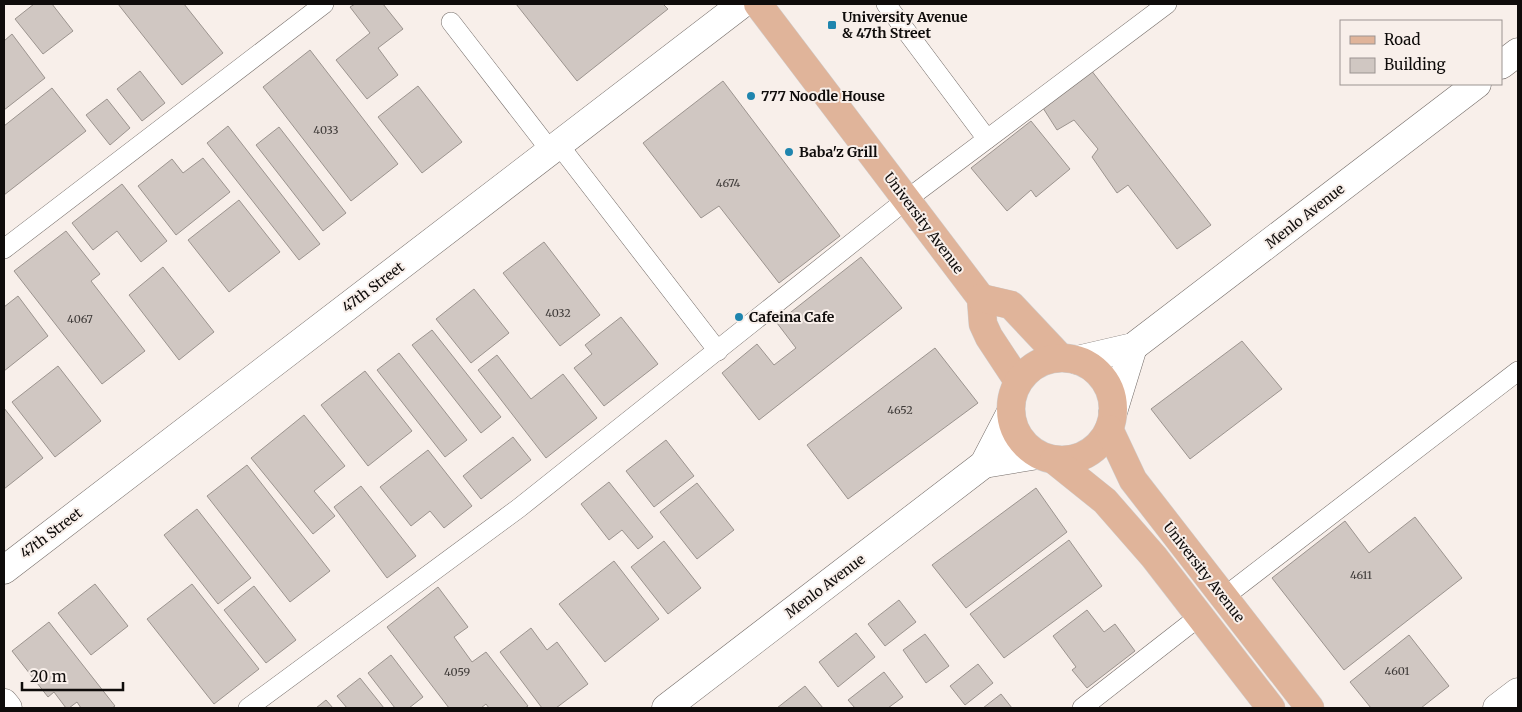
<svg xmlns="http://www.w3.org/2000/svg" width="1522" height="712" font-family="Merriweather,serif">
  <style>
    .building { fill: #d0c7c2; stroke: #9c948f }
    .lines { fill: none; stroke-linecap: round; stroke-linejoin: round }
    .service-casing { stroke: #746c68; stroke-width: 20 }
    .minor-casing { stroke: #746c68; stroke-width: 29 }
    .primary-casing { stroke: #cfcece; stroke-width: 29 }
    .service { stroke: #fff; stroke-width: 19 }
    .minor { stroke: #fff; stroke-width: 28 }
    .primary { stroke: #e0b49a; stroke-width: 28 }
    .poi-dot { fill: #1f85ae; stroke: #f8efea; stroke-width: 2 }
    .labels { text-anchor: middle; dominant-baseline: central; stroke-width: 4; stroke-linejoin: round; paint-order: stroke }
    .number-label { font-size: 11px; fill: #3f3b39 }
    .poi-label { font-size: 14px; font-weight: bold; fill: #0f0c0b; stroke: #f8efea; text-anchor: start }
    .street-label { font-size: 14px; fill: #0f0c0b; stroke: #f8efea }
  </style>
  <rect width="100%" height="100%" fill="#f8efea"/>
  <g class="building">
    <path d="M34 4H52L73 31 43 54 15 19Z"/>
    <path d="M118 4H184L223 53 182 85Z"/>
    <path d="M355 4H383L403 29 378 48 398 75 367 99 336 60 370 33 350 7Z"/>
    <path d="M516 4H663L668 9 577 81Z"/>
    <path d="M12 34 45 78 4 110V41Z"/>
    <path d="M310 50 398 164 351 201 263 87Z"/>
    <path d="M1091 70 1211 225 1177 249 1128 185 1117 193 1092 157 1098 149 1074 120 1057 130 1043 108Z"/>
    <path d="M140 71 165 103 142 121 117 89Z"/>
    <path d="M723 81 840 236 779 283 719 206 701 218 643 143Z"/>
    <path d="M418 86 462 142 422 173 378 117Z"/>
    <path d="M52 88 86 131 4 195V126Z"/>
    <path d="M107 99 130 128 110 145 86 115Z"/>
    <path d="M1031 121 1070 169 1036 197 1031 190 1007 211 971 168Z"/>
    <path d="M228 126 320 244 299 260 207 143Z"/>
    <path d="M279 127 346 213 323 231 256 145Z"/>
    <path d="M203 158 230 192 176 235 138 186 172 159 183 173Z"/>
    <path d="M122 184 167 241 141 262 117 231 93 250 72 223Z"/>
    <path d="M239 200 280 252 229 292 188 240Z"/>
    <path d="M66 231 100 274 91 281 145 351 102 384 14 271Z"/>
    <path d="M544 242 600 315 560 346 503 273Z"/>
    <path d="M861 257 902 308 759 420 722 373 757 344 774 365 796 348 777 323Z"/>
    <path d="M163 267 214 332 179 360 129 295Z"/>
    <path d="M474 289 509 333 471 363 436 319Z"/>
    <path d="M18 296 48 336 4 371V307Z"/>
    <path d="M621 317 658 364 604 406 574 368 592 354 585 345Z"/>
    <path d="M432 330 501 417 481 433 412 345Z"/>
    <path d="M1242 341 1282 389 1190 459 1151 409Z"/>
    <path d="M935 348 978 403 848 499 807 445Z"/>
    <path d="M399 353 467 440 445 457 377 370Z"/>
    <path d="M497 355 531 399 563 374 597 418 546 458 478 370Z"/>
    <path d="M58 366 101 421 55 457 12 402Z"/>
    <path d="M365 371 412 431 368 466 321 405Z"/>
    <path d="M4 408 43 458 4 489Z"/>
    <path d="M304 415 345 466 314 491 335 516 313 534 251 458Z"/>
    <path d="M513 437 531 460 481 499 463 476Z"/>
    <path d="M666 440 694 476 654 507 626 471Z"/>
    <path d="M428 450 472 506 444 528 430 511 411 526 380 487Z"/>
    <path d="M247 465 330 571 290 602 207 496Z"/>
    <path d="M609 482 653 537 638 549 622 530 609 540 581 504Z"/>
    <path d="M697 483 734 530 697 559 660 512Z"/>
    <path d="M361 486 416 556 387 578 334 507Z"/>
    <path d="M1036 488 1067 532 966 608 932 565Z"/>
    <path d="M197 509 251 578 218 604 164 535Z"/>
    <path d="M1415 517 1462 578 1344 670 1272 578 1345 521 1369 553Z"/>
    <path d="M1069 540 1102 586 1004 658 970 614Z"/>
    <path d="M664 541 701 588 668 614 631 567Z"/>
    <path d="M614 561 659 619 605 662 559 604Z"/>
    <path d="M95 584 128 626 91 655 58 613Z"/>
    <path d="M192 584 259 669 214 704 147 619Z"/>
    <path d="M254 586 296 640 266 663 224 610Z"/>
    <path d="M438 587 468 627 454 637 472 662 486 652 528 706 525 708H489L486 704 481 708H449L387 627Z"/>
    <path d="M899 600 916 622 885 646 868 624Z"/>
    <path d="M1087 610 1104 632 1115 624 1135 651 1087 688 1072 670 1076 667 1053 636Z"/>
    <path d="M49 622 115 706 112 708H81L77 702 69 708H66L54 692 48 697 12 651Z"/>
    <path d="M531 628 547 650 557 642 588 684 556 708H542L500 652Z"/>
    <path d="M856 633 875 657 838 687 819 662Z"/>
    <path d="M925 634 949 666 926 683 903 650Z"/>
    <path d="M1409 635 1449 686 1421 708H1371L1350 682Z"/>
    <path d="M391 655 423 697 409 708H395L368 673Z"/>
    <path d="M978 664 993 683 965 705 950 686Z"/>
    <path d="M884 672 903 697 888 708H855L848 700Z"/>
    <path d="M360 678 384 708H347L337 696Z"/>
    <path d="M805 686 823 708H777Z"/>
    <path d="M1001 694 1012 708H983Z"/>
    <path d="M326 700 333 708H316Z"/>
  </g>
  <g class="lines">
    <g class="service-casing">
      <g id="service">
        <path d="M886 4 987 139"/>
        <path d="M451 22 550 150"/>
        <path d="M559 145 718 351"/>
        <path d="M4 249 324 4"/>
        <path d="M1224 597 1518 371"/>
        <path d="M248 708 519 508 906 200 1167 4"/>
        <path d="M1082 708 1200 616"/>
      </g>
    </g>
    <g class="minor-casing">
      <g id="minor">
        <path d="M1501 65 1518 52"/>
        <path d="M1077 360 1133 347 1477 84"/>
        <path d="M1113 412 1133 347"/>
        <path d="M984 464 1038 455"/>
        <path d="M4 570 742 4"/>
        <path d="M4 703 8 708"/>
        <path d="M666 708 984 464 1010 414"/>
        <path d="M1497 708 1518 692"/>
      </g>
    </g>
    <g class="primary-casing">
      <g id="primary">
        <path d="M758 4 981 298 983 324 989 337 1018 381"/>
        <path d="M981 298 1011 305 1060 357"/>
        <circle cx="1062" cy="409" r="51"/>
        <path d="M1109 429 1133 480 1310 708"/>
        <path d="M1054 460 1105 501 1154 557 1271 708"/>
      </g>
    </g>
    <use href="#service" class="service"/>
    <use href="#minor" class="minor"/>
    <use href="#primary" class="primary"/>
  </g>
  <g class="poi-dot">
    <rect x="827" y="20" width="10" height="10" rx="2.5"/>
    <circle cx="751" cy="96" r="5"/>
    <circle cx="789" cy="152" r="5"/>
    <circle cx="739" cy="317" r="5"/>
  </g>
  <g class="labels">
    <g class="number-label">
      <text x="326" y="130">4033</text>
      <text x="728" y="183">4674</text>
      <text x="558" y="313">4032</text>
      <text x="80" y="319">4067</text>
      <text x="900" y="410">4652</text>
      <text x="1361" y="575">4611</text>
      <text x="1397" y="671">4601</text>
      <text x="457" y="672">4059</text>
    </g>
    <g class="poi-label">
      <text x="842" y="17">University Avenue<tspan x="842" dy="16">&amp; 47th Street</tspan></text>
      <text x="761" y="96">777 Noodle House</text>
      <text x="799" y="152">Baba'z Grill</text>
      <text x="749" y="317">Cafeina Cafe</text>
    </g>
    <g class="street-label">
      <text transform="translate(1305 216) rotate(-38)">Menlo Avenue</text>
      <text transform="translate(924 223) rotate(53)">University Avenue</text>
      <text transform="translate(373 287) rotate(-37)">47th Street</text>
      <text transform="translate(51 533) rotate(-37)">47th Street</text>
      <text transform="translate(1204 572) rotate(52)">University Avenue</text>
      <text transform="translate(825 586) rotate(-37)">Menlo Avenue</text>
    </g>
  </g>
  <rect width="1522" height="712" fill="none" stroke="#0f0c0b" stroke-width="10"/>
  <rect x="1340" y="20" width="162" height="65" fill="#f8efea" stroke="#9b9491"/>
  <rect x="1350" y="36" width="25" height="8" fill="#e0b49a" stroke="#9b9491"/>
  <text x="1384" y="45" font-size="15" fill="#0f0c0b">Road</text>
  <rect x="1350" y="58" width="25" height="15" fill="#d0c7c2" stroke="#9b9491"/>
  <text x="1384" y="70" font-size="15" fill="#0f0c0b">Building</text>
  <path d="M22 682v8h101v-8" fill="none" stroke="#0f0c0b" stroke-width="2.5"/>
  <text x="30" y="682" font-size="15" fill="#0f0c0b" stroke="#f8efea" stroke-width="4" paint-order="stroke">20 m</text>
</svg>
